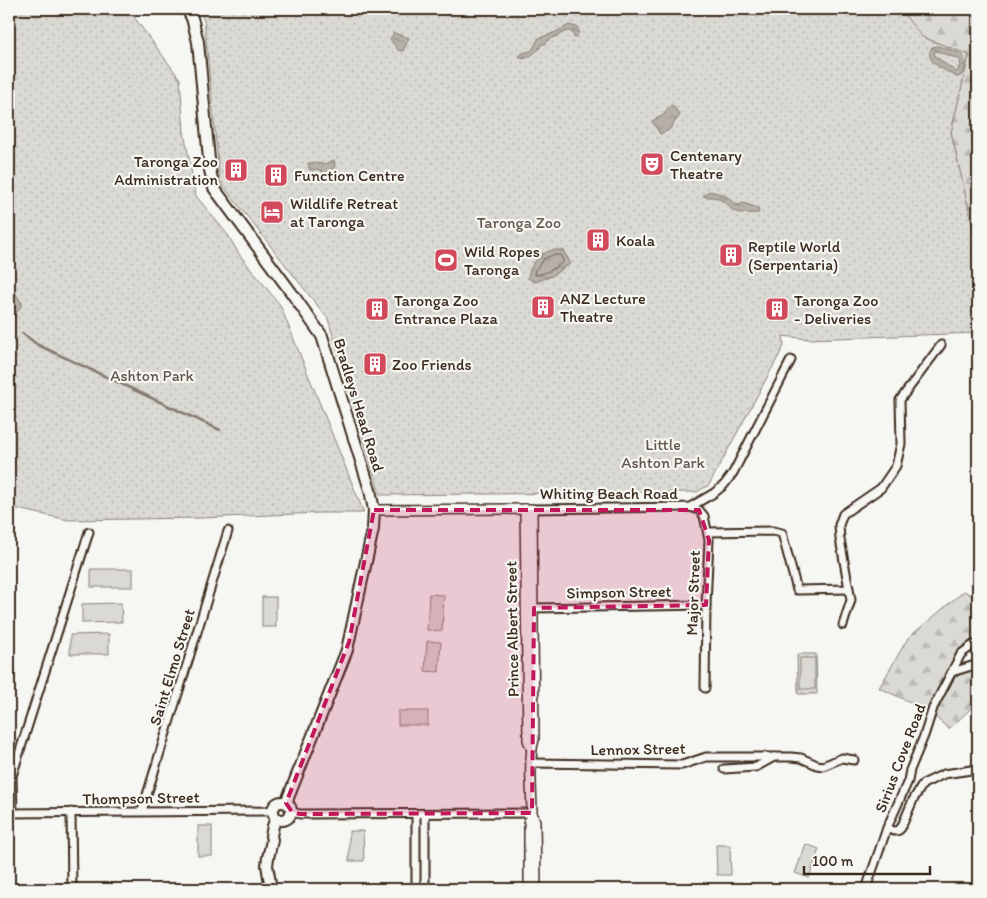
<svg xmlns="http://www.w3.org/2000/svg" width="987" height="898" font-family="Itim,sans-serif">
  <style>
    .forest { fill: url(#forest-firs); stroke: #8a8278 }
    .park { fill: url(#park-dots); stroke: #8a8278 }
    .pitch { fill: #dad9d3; stroke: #8a8278 }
    .water { fill: url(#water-ripples); stroke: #857a71; fill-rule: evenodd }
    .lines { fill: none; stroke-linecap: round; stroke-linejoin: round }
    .shore { stroke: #6c6056; stroke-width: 1 }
    .stream { stroke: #857a71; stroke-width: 2.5 }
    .minor-casing { stroke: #3b2a1e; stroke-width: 11 }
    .tertiary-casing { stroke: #3b2a1e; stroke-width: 12 }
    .secondary-casing { stroke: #3b2a1e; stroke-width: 14 }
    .minor { stroke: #f6f6f2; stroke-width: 7 }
    .tertiary { stroke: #f6f6f2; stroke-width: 9 }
    .secondary { stroke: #f6f6f2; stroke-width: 10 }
    .marked { fill: #c2185b; fill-opacity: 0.2; stroke: #c2185b; stroke-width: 4; stroke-dasharray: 10 6; stroke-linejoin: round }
    .labels { text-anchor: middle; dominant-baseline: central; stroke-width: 4.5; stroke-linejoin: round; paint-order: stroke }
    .poi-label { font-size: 16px; fill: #3b2a1e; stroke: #f6f6f2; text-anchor: start }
    .park-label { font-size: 16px; fill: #63564b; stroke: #f6f6f2 }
    .street-label { font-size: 16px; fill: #3b2a1e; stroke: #f6f6f2 }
  </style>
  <defs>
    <pattern id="forest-firs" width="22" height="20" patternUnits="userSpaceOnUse" patternTransform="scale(1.25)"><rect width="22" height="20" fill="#dad9d3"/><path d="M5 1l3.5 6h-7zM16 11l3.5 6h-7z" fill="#bcbab5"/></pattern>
    <pattern id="park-dots" width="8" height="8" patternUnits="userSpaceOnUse" patternTransform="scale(1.25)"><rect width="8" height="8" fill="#dad9d3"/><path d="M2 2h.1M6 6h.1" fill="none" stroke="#bcbab5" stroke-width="1.8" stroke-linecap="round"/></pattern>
    <pattern id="water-ripples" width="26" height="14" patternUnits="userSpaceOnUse" patternTransform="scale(1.25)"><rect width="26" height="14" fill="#b6b0a9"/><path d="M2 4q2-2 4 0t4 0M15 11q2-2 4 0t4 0" fill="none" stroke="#958f89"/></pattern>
  </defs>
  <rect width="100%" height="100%" fill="#f6f6f2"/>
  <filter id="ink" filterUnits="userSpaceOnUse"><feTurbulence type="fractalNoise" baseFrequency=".02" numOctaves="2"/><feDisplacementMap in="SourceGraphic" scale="10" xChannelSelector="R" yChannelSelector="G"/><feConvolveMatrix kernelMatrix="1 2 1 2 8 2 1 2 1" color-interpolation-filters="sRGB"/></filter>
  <g filter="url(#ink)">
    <g class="forest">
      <path d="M884 9H978V250L951 132 969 55 922 37Z"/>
      <path d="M964 591 978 599V636L961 654 952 672 978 664V702L949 729 926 709 879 688 908 638Z"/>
    </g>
    <g class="park">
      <path d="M9 9H128L180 79 184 132 196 196 228 235 239 254 280 305 364 513H319L200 518 68 520 9 507V325L22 304 9 283Z"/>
      <path d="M198 9H896L902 12 922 37 969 55 951 132 978 250V333L809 339 783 336 784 346 709 485 697 492 380 495 328 319 220 182 204 20Z"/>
      <path d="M797 654H816L817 694H798Z"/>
    </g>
    <g class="pitch">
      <rect x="91" y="569" width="42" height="18"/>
      <path d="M429 594 444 595 442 631 427 630Z"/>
      <rect x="262" y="597" width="14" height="30"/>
      <path d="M121 603 122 622 82 623V604Z"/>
      <path d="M109 634V654H70V635Z"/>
      <path d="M427 641 441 642 439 672 425 671Z"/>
      <rect x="800" y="658" width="15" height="31"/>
      <rect x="398" y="711" width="30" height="14"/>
      <rect x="198" y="826" width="14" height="30"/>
      <path d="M349 831H363L364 861H349Z"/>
      <path d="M806 844 819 849 809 878 795 873Z"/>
      <path d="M716 845H730L731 875H717Z"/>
    </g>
    <g class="water">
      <path d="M569 25 577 27C579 30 579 34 576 37L574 38 573 34 570 31C564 31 563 33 559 35 553 38 549 38 545 44H542C538 51 532 56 523 59L519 56 525 52C535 52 534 44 539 38L554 33Z"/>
      <path d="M394 33 409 38 403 51 398 50 390 39Z"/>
      <path d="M938 46C955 52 973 52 962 75L957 77 953 75C943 69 923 61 932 47ZM936 51 959 59 961 61 958 71 956 72 935 56 934 52Z"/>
      <path d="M671 105 673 106 680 115 669 130 660 134 652 121 664 115 668 108Z"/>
      <path d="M334 160 335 164 334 168 330 172H323L322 171 316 169 314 170H310L308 163H310L324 164Z"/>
      <path d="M709 191 725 195 734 203 739 205 743 203 758 208 759 213C751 213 737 215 731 209 730 208 730 207 729 206 728 204 721 200 719 199 714 196 709 198 703 196Z"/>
      <path d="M553 250H563L571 264 566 266 552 276 535 282 528 278C529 265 541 252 553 250Z"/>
      <path d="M9 283 22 304 9 325Z"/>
    </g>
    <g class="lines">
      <path class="shore" d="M554 255H560L563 260V262C554 269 545 274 535 275L534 271 545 258Z"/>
      <path class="stream" d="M22 333 38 345 220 430"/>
      <g class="minor-casing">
        <g id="minor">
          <path d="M690 507 699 510 704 516 709 540 706 605 705 688"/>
          <path d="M532 509 690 507 714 493 724 485 733 473 791 360"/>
          <path d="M708 532 773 531 782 533 797 590 849 589 840 539 839 525 843 514 881 488 896 466 901 444 900 400 941 345"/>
          <path d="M534 608 706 605"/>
          <path d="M843 625 851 600 849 589"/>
          <path d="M952 672 978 664"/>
          <path d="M531 763 682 765 706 757H791L801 758 817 765 823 766 842 758 854 760"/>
          <path d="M724 769 756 767 774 757"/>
          <path d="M142 811 228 531"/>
          <path d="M71 812 72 889"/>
          <path d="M292 812 300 814 532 813"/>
          <path d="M9 813 265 811 274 810"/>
          <path d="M13 813 12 776 89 532"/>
          <path d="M416 814V889"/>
          <path d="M425 814V889"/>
          <path d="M887 828C893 831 897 833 901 828L913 800 923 784 944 774 978 769"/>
          <path d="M866 889 887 828 908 781 910 770 924 736 933 708 961 654 973 645"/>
        </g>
      </g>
      <g class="tertiary-casing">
        <g id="tertiary">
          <path d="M525 509 528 740 531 748"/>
          <path d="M374 510 532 509 534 740C528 757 532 793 532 813L535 821 536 889"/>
          <path d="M529 889V821L532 813"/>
        </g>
      </g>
      <g class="secondary-casing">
        <g id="secondary">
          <path d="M187 9 192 18 198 42 210 170 214 188 291 292 322 336 370 490 374 510 373 529 347 650 286 803"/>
          <circle cx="282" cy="811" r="9"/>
          <path d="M271 889 267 865 268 858 272 840 271 836 273 826 276 818"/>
        </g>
      </g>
      <use href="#minor" class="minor"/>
      <use href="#tertiary" class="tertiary"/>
      <use href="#secondary" class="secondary"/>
    </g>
  </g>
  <path class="marked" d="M374 510H699L709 540 706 605 534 608 532 813 300 814 292 812 286 803 349 642Z"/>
  <defs>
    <g id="theatre-square" transform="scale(1.25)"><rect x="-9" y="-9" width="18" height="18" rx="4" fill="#d1495b" stroke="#f6f6f2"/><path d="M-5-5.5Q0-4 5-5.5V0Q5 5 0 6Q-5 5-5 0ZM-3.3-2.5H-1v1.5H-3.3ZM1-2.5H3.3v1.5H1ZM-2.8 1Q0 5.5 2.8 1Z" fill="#fff"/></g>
    <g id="building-square" transform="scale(1.25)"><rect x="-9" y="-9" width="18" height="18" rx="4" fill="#d1495b" stroke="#f6f6f2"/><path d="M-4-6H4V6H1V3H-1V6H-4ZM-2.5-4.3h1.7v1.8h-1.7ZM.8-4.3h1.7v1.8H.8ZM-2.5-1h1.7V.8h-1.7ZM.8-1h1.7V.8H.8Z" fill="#fff"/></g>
    <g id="hotel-square" transform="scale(1.25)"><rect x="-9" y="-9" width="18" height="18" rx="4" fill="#d1495b" stroke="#f6f6f2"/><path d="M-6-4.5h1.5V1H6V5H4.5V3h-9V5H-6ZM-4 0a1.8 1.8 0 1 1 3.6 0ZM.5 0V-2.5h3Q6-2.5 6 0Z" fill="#fff"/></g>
    <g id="stadium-square" transform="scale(1.25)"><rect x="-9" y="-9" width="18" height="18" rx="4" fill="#d1495b" stroke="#f6f6f2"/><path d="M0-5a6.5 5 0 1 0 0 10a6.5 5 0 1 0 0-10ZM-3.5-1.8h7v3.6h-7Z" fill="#fff"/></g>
  </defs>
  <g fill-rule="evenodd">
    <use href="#theatre-square" x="652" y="164"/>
    <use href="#building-square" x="236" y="170"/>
    <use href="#building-square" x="276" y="175"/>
    <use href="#hotel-square" x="272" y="212"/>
    <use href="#building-square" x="598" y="240"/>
    <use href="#building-square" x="731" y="255"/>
    <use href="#stadium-square" x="446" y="260"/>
    <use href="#building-square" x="543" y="307"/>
    <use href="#building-square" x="377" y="309"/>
    <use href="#building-square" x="777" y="309"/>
    <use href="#building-square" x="375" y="364"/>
  </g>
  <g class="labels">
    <g class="poi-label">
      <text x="670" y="155">Centenary<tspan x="670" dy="18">Theatre</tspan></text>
      <text x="218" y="161" text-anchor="end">Taronga Zoo<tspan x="218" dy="18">Administration</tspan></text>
      <text x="294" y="175">Function Centre</text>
      <text x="290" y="203">Wildlife Retreat<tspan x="290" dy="18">at Taronga</tspan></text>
      <text x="616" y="240">Koala</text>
      <text x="748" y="246">Reptile World<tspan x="748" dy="18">(Serpentaria)</tspan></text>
      <text x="464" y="251">Wild Ropes<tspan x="464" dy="18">Taronga</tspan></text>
      <text x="560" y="298">ANZ Lecture<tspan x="560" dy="18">Theatre</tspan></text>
      <text x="394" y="300">Taronga Zoo<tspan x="394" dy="18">Entrance Plaza</tspan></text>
      <text x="794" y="300">Taronga Zoo<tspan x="794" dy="18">- Deliveries</tspan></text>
      <text x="392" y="364">Zoo Friends</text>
    </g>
    <g class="park-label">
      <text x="519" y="222">Taronga Zoo</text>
      <text x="152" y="375">Ashton Park</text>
      <text x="663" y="444">Little<tspan x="663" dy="18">Ashton Park</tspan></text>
    </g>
    <g class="street-label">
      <text transform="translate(359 405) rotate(73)">Bradleys Head Road</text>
      <text x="609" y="493">Whiting Beach Road</text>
      <text transform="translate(619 592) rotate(-1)">Simpson Street</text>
      <text transform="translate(693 593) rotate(-88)">Major Street</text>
      <text transform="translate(512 629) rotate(-91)">Prince Albert Street</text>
      <text transform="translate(172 667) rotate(-73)">Saint Elmo Street</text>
      <text transform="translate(638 749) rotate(-1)">Lennox Street</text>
      <text transform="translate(900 758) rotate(-69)">Sirius Cove Road</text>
      <text transform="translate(141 798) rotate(-1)">Thompson Street</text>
    </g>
  </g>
  <rect width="987" height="898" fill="none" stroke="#f6f6f2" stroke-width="30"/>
  <rect x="15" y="15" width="957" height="868" fill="none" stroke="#3b2a1e" stroke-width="2" filter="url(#ink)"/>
  <path d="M804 866v8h126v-8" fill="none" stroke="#3b2a1e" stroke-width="2.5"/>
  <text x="812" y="866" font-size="15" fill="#3b2a1e" stroke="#f6f6f2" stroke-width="4" paint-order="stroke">100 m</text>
</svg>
